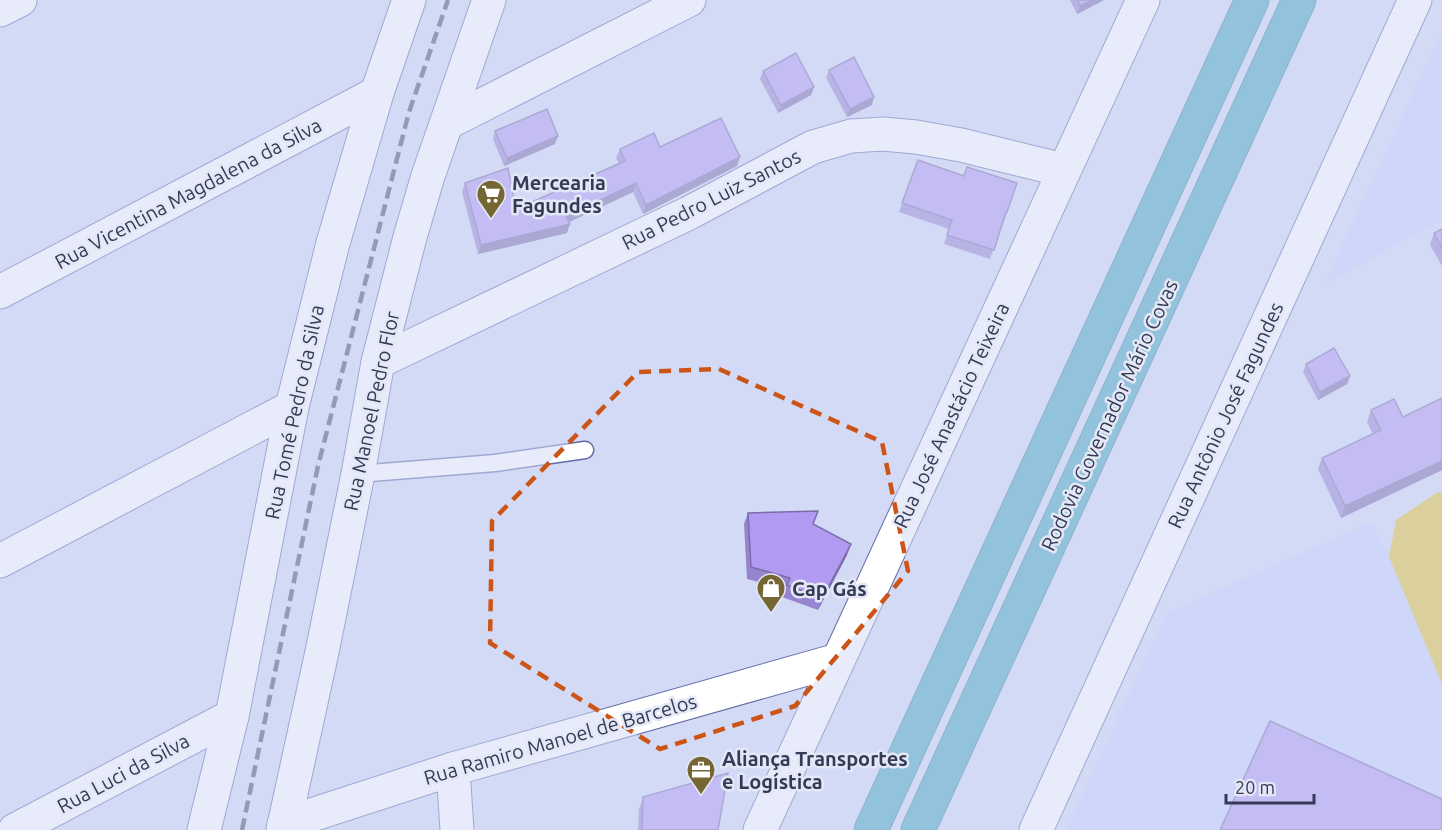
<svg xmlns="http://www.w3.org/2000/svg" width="1442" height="830" font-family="Ubuntu,sans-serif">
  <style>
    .built { fill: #c7d1ff }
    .green { fill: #e3c132 }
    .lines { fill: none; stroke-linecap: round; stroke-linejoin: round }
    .service-casing { stroke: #606ba8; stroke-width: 19 }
    .minor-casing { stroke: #606ba8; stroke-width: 35 }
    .tertiary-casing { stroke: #606ba8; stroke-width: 35 }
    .secondary-casing { stroke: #606ba8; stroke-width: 35 }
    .motorway-casing { stroke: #3f8198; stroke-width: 35 }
    .service { stroke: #fff; stroke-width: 16 }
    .minor { stroke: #fff; stroke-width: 33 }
    .tertiary { stroke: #fff; stroke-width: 33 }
    .secondary { stroke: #fff; stroke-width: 33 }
    .motorway { stroke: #45a6bc; stroke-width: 33 }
    .rail { stroke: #464c67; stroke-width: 4.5; stroke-dasharray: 12 6; stroke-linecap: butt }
    .wall { fill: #9784d0 }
    .shaded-wall { fill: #7b6ca9 }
    .building { fill: #b09af2; stroke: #7b6ca9; stroke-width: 1.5 }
    .marked { fill: none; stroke: #cd5417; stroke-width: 4.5; stroke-dasharray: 12 8; stroke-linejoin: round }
    .labels { text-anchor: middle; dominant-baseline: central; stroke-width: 5; stroke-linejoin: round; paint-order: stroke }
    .poi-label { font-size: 20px; font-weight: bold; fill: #353b56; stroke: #e4e8f6; text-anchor: start }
    .street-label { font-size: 20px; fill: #353b56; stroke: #e4e8f6 }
  </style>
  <rect width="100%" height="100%" fill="#d3daf6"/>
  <g class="built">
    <path d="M1442 31V220L1324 284Z"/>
    <path d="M1372 522 1389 557 1442 684V830H1066L1166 613Z"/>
  </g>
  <path class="green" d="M1438 492 1442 493V684L1389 557 1396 520Z"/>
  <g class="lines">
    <g class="service-casing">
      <path id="service" d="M358 474 495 463 585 450"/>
    </g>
    <g class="minor-casing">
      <g id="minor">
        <path d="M0 10 20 0"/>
        <path d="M447 123 689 0"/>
        <path d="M0 292 377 93"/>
        <path d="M378 362 689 213 813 147 851 136 883 134 916 137 961 145 1063 170"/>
        <path d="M0 561 292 407"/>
        <path d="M453 769 457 830"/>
        <path d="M284 824 453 769 838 660"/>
        <path d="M15 830 232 716"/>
      </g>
    </g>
    <g class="tertiary-casing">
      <path id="tertiary" d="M204 830 232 716 292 407 333 243 377 93 409 0"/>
    </g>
    <g class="secondary-casing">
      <g id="secondary">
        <path d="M283 830 322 652 358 474 378 362 410 237 428 176 489 0"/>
        <path d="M760 830 1143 0"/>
        <path d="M1036 830 1415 0"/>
      </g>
    </g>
    <g class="motorway-casing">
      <g id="motorway">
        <path d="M871 830 1252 0"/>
        <path d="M918 830 1299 0"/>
      </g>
    </g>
    <use href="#service" class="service"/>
    <use href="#minor" class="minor"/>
    <use href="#tertiary" class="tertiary"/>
    <use href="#secondary" class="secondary"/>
    <use href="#motorway" class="motorway"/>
    <path class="rail" d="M242 830 318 466 409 112 448 0"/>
  </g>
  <g class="wall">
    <path d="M1070 0H1104L1077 14Z"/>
    <path d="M829 70 872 105 847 117 826 78Z"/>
    <path d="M763 71 814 87 811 95 778 113 760 79Z"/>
    <path d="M495 131 555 144 504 166 493 139Z"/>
    <path d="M660 147 737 166 643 214 633 192 569 222 567 233 478 254 462 192 465 183 516 209 619 163 616 158 620 149Z"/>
    <path d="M918 160 964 176 1017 183 1004 221H1003L990 259 944 244 949 229 899 212Z"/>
    <path d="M1442 229V266L1430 245 1434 233Z"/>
    <path d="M1306 364 1350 376 1347 384 1318 400 1303 372Z"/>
    <path d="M1442 398V470L1341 518 1318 469 1322 458 1373 434 1367 422 1371 410 1403 417Z"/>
    <path d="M748 513 813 525 847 555 818 610 782 597 785 589 747 579 744 524Z"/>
    <path d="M643 797 718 830H638L639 809Z"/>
  </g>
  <g class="shaded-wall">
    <path d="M1092 0H1104L1077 14 1080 6Z"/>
    <path d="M814 87 811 95 778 113 781 105Z"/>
    <path d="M874 97 872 105 847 117 850 109Z"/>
    <path d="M558 136 555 144 504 166 507 158Z"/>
    <path d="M740 157 737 166 643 214 646 205Z"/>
    <path d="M636 183 633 192 563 225 566 216Z"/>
    <path d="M570 224 567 233 478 254 481 245Z"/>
    <path d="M1350 376 1347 384 1318 400 1320 392Z"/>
    <path d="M1442 461V470L1341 518 1345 506Z"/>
    <path d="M851 544 847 555 818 610 822 599Z"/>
  </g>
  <g class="building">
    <path d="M1077 0H1092L1080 6Z"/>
    <path d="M796 53 814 87 781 105 763 71Z"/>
    <path d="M854 57 874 97 850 109 829 70Z"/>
    <path d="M547 109 558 136 507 158 495 131Z"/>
    <path d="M721 118 740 157 646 205 636 183 566 216 570 224 481 245 465 183 508 168 516 209 625 161 620 149 654 133 660 147Z"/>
    <path d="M918 160 964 176 967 167 1017 183 1007 212H1006L994 250 947 235 952 220 902 203Z"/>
    <path d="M1442 229V248L1434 233Z"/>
    <path d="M1334 348 1350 376 1320 392 1306 364Z"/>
    <path d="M1442 398V461L1345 506 1322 458 1381 430 1371 410 1394 399 1403 417Z"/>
    <path d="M818 511 813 524 851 544 822 599 787 585 790 578 751 567 748 513Z"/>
    <path d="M1270 721 1442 799V830H1220Z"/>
    <path d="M728 773 718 830H642L643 797Z"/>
  </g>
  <path d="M0 0H1442V830H0ZM719 369 882 442 908 571 795 706 660 749 490 643 492 521 638 372Z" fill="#d3daf6" fill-opacity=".55" fill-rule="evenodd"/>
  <path class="marked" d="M719 369 882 442 908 571 795 706 660 749 490 643 492 521 638 372Z"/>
  <defs>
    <g id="supermarket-pin" transform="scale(1.5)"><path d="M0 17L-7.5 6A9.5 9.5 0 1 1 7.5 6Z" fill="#756734" stroke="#e4e8f6"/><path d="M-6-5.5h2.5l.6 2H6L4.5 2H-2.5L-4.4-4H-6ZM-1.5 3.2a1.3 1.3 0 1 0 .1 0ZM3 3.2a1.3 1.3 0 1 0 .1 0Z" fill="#fff"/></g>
    <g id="shop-pin" transform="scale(1.5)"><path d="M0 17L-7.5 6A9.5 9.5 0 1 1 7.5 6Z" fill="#756734" stroke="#e4e8f6"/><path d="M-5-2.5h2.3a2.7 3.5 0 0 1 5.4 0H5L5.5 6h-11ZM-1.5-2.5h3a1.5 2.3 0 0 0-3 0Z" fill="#fff"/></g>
    <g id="office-pin" transform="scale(1.5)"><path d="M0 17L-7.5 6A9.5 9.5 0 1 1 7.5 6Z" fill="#756734" stroke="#e4e8f6"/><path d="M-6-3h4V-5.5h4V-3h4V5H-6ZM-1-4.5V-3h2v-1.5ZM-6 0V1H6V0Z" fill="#fff"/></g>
  </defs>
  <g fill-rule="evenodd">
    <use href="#supermarket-pin" x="491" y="194"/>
    <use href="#shop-pin" x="771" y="588"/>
    <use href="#office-pin" x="701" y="770"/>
  </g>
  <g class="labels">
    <g class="poi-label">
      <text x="512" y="182">Mercearia<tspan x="512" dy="23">Fagundes</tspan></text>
      <text x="792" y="588">Cap Gás</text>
      <text x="722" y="758">Aliança Transportes<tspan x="722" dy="23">e Logística</tspan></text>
    </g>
    <g class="street-label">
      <text transform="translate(188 193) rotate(-28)">Rua Vicentina Magdalena da Silva</text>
      <text transform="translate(711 199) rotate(-27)">Rua Pedro Luiz Santos</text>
      <text transform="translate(371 411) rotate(-78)">Rua Manoel Pedro Flor</text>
      <text transform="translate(294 412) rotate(-78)">Rua Tomé Pedro da Silva</text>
      <text transform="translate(951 415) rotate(-65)">Rua José Anastácio Teixeira</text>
      <text transform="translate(1109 415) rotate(-65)">Rodovia Governador Mário Covas</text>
      <text transform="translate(1225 415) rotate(-65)">Rua Antônio José Fagundes</text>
      <text transform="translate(560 739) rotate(-16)">Rua Ramiro Manoel de Barcelos</text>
      <text transform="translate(123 773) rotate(-28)">Rua Luci da Silva</text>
    </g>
  </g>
  <path d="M1226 794v9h88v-9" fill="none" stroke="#353b56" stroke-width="3"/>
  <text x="1235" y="794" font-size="18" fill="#353b56" stroke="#e4e8f6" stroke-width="4.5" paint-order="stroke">20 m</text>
</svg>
